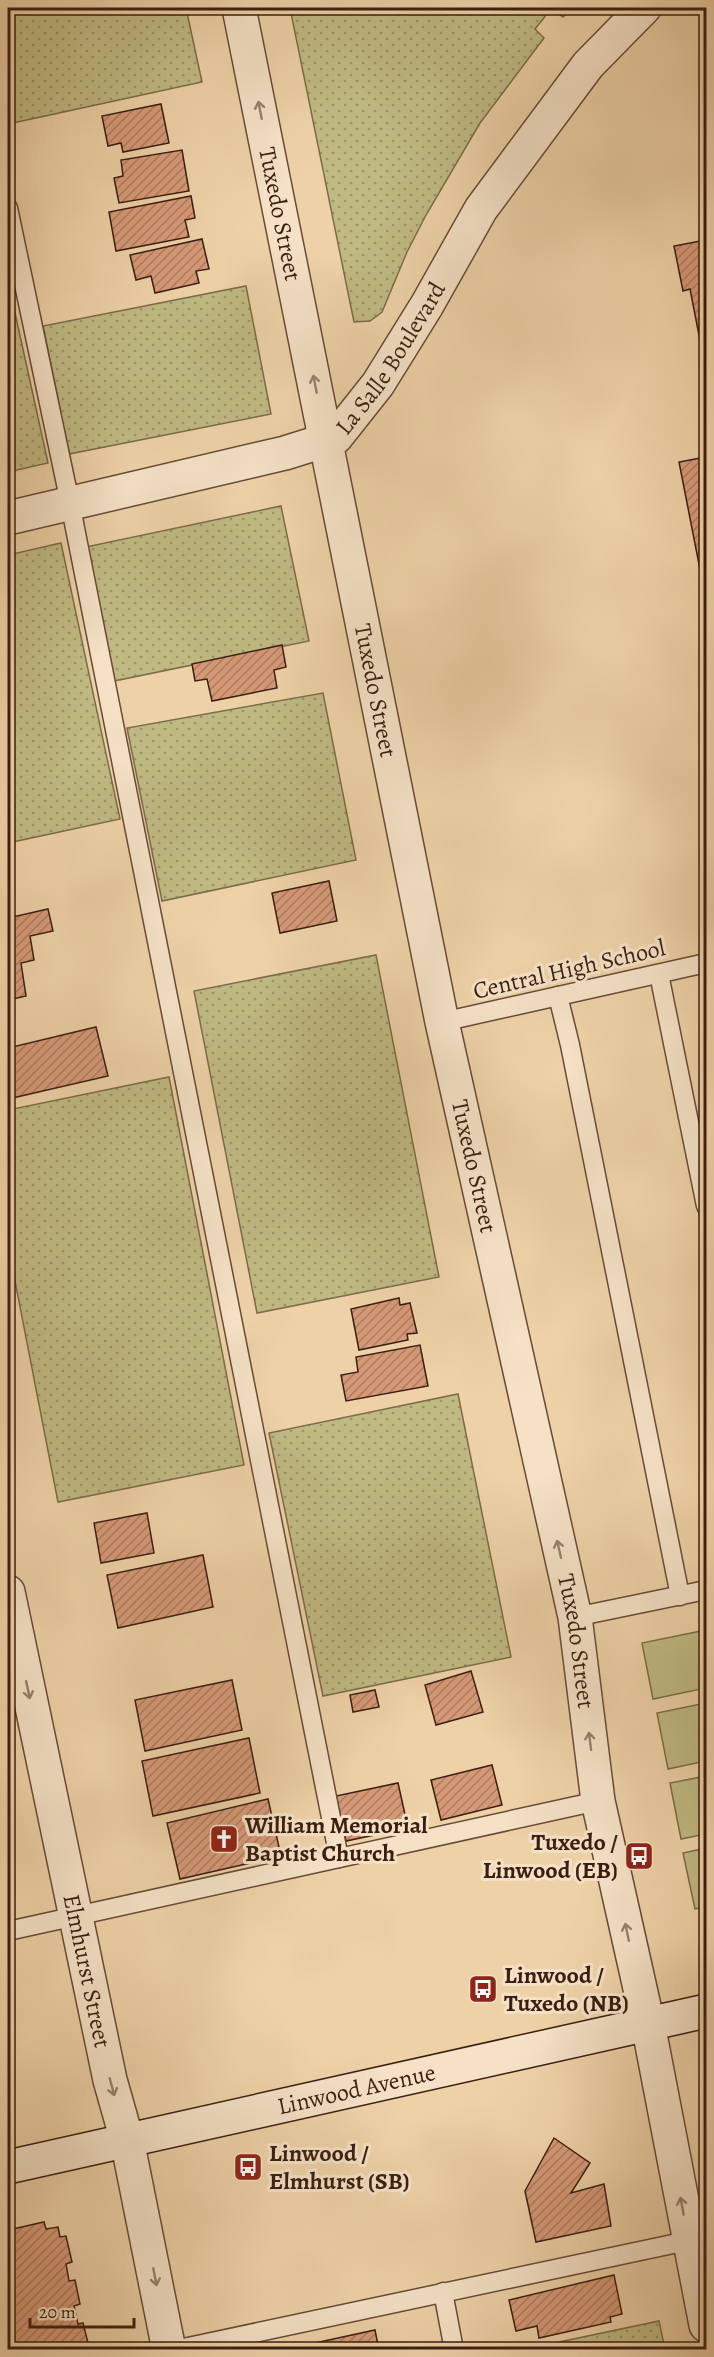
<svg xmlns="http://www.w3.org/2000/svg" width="714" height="2357" font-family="Alegreya,serif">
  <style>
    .grass { fill: url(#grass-dots); stroke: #7c6c4a; stroke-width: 1.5 }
    .garden { fill: #bfb982; stroke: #7c6c4a; stroke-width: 1.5 }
    .building { fill: url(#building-hatch); stroke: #3a1e11; stroke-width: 1.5 }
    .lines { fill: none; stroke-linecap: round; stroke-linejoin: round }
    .lane-casing { stroke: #674b36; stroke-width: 21 }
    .street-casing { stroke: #674b36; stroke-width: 36 }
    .secondary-casing { stroke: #3a1e11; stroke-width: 36 }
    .lane { stroke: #f4e1c6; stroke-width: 18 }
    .street { stroke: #f4e1c6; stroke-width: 33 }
    .secondary { stroke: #f4e1c6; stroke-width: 33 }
    .oneway { stroke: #97806c }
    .labels { text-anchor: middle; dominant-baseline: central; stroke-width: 6; stroke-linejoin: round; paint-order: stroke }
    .street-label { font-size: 24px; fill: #3a1e11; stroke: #f4e1c6 }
    .poi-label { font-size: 24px; font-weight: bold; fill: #3a1e11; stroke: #f4e1c6; text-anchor: start }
  </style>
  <defs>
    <pattern id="grass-dots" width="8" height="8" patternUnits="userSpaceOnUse" patternTransform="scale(1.5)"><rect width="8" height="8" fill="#bfb982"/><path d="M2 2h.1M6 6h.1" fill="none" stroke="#9c9669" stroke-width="1.8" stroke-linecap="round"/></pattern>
    <pattern id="building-hatch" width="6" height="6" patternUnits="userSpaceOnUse" patternTransform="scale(1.5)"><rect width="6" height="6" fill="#d69977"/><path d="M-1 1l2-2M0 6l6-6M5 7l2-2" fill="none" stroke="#af7c60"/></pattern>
  </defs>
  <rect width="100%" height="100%" fill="#eed1a7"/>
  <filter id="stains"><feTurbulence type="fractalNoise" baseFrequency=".00333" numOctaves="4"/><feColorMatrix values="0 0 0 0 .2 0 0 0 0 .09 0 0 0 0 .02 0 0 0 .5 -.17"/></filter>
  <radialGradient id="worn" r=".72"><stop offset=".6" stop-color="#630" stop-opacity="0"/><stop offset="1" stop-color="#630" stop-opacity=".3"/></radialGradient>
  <g class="grass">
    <path d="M8 8H186L202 82 8 124Z"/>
    <path d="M290 8H574L563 17 551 9 535 29 544 38 480 123 426 215 407 252 382 312 370 321 354 322Z"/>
    <path d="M8 281 48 463 8 472Z"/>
    <path d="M246 286 271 414 69 454 43 326Z"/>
    <path d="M281 506 309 641 109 682 81 548Z"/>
    <path d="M61 543 120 819 8 843V555Z"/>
    <path d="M323 693 356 860 162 901 127 728Z"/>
    <path d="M376 955 439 1277 257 1313 194 991Z"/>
    <path d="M169 1077 244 1465 58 1502 8 1245V1110Z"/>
    <path d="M458 1394 511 1657 323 1696 269 1433Z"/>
    <path d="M659 2321 665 2349H526Z"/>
  </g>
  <g class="garden">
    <path d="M706 1630V1688L653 1699 642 1643Z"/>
    <path d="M706 1703V1761L668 1769 657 1713Z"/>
    <path d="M706 1776V1834L681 1839 670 1783Z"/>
    <path d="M706 1848V1906L695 1909 683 1853Z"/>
  </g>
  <g class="building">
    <path d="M161 104 169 143 123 152 121 143 108 146 102 116Z"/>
    <path d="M182 150 189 191 119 203 114 178 123 176 121 160Z"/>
    <path d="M191 196 195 218 185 220 189 237 116 251 109 212Z"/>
    <path d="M202 239 209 269 196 271 199 283 155 293 151 276 136 280 130 255Z"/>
    <path d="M706 240V371L690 289 683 291 674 246Z"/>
    <path d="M706 457V600L679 462Z"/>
    <path d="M282 645 286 667 274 670 277 688 212 701 207 679 195 681 192 664Z"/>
    <path d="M329 881 337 921 280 933 272 893Z"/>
    <path d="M48 909 53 931 30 936 34 960 21 963 26 996 8 1000V918Z"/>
    <path d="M96 1027 108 1076 8 1099V1048Z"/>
    <path d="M399 1298 400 1305 410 1303 417 1333 407 1334 408 1340 359 1350 351 1309Z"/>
    <path d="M420 1345 428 1386 346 1401 341 1375 358 1372 356 1357Z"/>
    <path d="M147 1513 154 1553 101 1563 94 1523Z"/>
    <path d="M203 1555 213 1607 118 1628 107 1575Z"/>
    <path d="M471 1671 483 1712 436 1725 425 1685Z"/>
    <path d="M232 1680 242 1730 145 1751 135 1700Z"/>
    <path d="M375 1690 379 1707 353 1712 350 1695Z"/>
    <path d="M249 1738 260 1793 153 1816 142 1761Z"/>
    <path d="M492 1765 502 1805 441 1820 431 1780Z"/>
    <path d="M398 1783 408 1828 346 1841 336 1796Z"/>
    <path d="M268 1799 281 1856 180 1879 167 1823Z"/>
    <path d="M554 2138 590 2163 571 2193 604 2184 611 2226 536 2242 525 2191Z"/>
    <path d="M44 2222 46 2229 58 2227 60 2237 66 2236 72 2262 66 2264 69 2281 75 2280 80 2304 74 2306 78 2324 83 2323 89 2347 83 2348 84 2350H14L8 2320V2230Z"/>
    <path d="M614 2275 622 2314 610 2317 611 2322 539 2338 537 2326 516 2331 509 2300Z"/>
    <path d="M375 2330 379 2350H287V2349Z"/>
  </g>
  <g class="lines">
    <g class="lane-casing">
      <g id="lane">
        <path d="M8 208 70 503 339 1858"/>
        <path d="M659 974 706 1206"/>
        <path d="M558 996 570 1045 680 1596"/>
        <path d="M442 1022 706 963"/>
        <path d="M575 1617 706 1590"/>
        <path d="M8 1931 598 1801"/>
        <path d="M443 2292 454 2350"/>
        <path d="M174 2350 706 2237"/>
      </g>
    </g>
    <g class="street-casing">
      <g id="street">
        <path id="s1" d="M239 8 442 1022 575 1617 598 1801 648 2024 706 2325"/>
        <path id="s2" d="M8 518 285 453 336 437 378 384 427 305 481 209 588 65 644 8"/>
        <path id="s3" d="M8 1592 110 2080 127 2140 169 2350"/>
      </g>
    </g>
    <g class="secondary-casing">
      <g id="secondary">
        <path id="s4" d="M8 2167 706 2011"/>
      </g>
    </g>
    <use href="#lane" class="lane"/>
    <use href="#street" class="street"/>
    <use href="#secondary" class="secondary"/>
  </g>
  <defs><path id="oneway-shaft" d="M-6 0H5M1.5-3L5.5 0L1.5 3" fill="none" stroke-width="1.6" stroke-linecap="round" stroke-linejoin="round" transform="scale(1.5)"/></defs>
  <g class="oneway">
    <use href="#oneway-shaft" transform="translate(260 110) rotate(-101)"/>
    <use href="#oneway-shaft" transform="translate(315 384) rotate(-101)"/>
    <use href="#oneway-shaft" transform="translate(559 1549) rotate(-103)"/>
    <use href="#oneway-shaft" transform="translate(28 1690) rotate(78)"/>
    <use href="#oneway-shaft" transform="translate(590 1741) rotate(-97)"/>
    <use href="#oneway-shaft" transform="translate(627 1932) rotate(-102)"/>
    <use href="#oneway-shaft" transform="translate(112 2087) rotate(75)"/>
    <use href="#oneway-shaft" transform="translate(682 2206) rotate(-101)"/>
    <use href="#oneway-shaft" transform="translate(155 2277) rotate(79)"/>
  </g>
  <defs>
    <g id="church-square" transform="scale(1.5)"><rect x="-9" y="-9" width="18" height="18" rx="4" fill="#8f2418" stroke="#f4e1c6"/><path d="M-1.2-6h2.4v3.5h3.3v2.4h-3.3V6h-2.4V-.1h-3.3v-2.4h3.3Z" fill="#fff"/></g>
    <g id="bus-square" transform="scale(1.5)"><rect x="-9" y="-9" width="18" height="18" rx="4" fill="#8f2418" stroke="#f4e1c6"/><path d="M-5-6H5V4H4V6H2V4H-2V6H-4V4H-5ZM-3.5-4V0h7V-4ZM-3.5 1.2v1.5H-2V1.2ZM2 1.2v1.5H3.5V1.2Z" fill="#fff"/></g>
  </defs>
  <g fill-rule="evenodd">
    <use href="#church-square" x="224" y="1839"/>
    <use href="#bus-square" x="639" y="1856"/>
    <use href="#bus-square" x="483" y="1989"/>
    <use href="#bus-square" x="248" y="2167"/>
  </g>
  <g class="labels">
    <g class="street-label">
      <text stroke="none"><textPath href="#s1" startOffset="210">Tuxedo Street</textPath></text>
      <text stroke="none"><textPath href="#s2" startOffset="434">La Salle Boulevard</textPath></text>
      <text stroke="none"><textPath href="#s1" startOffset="696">Tuxedo Street</textPath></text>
      <text transform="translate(569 969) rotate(-13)">Central High School</text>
      <text stroke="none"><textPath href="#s1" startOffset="1182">Tuxedo Street</textPath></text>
      <text stroke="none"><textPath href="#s1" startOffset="1668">Tuxedo Street</textPath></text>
      <text stroke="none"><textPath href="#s3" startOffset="387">Elmhurst Street</textPath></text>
      <text stroke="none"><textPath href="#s4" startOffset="357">Linwood Avenue</textPath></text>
    </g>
    <g class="poi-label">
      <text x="245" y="1825">William Memorial<tspan x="245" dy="28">Baptist Church</tspan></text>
      <text x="618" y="1842" text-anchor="end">Tuxedo /<tspan x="618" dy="28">Linwood (EB)</tspan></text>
      <text x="504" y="1975">Linwood /<tspan x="504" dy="28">Tuxedo (NB)</tspan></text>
      <text x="269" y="2153">Linwood /<tspan x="269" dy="28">Elmhurst (SB)</tspan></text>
    </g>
  </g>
  <rect width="714" height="2357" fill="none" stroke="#eed1a7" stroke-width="30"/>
  <rect x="9" y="9" width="696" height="2339" fill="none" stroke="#3a1e11" stroke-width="3"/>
  <rect x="15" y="15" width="684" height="2327" fill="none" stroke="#3a1e11" stroke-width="1.5"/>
  <path d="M30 2318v9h104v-9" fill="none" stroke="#3a1e11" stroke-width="3"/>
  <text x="39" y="2318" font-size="18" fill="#3a1e11" stroke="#f4e1c6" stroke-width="4.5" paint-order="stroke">20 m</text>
  <rect width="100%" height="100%" filter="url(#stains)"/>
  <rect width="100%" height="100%" fill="url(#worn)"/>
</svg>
